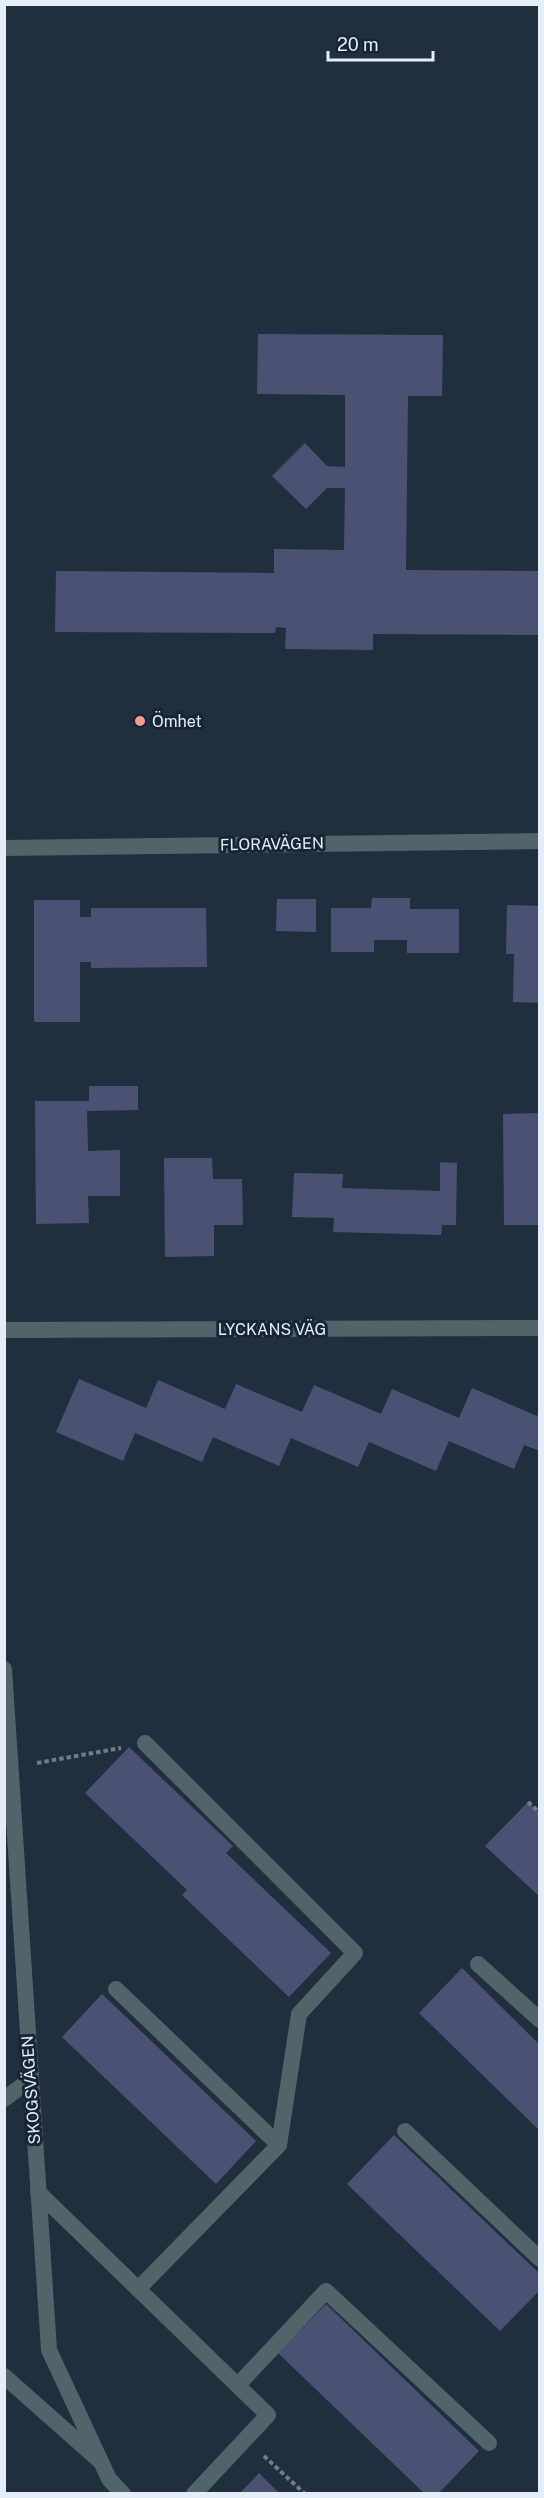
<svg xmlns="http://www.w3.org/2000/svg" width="544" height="2498" font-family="'Public Sans',sans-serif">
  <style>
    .building { fill: #4b5173 }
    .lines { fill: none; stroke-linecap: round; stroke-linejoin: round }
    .path { stroke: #707c89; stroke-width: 4; stroke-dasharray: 4.5 3; stroke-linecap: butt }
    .service { stroke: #51646a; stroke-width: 16 }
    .pedestrian { stroke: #51646a; stroke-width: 16 }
    .minor { stroke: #51646a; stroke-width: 16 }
    .poi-dot { fill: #f59c91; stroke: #162533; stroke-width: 2 }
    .labels { text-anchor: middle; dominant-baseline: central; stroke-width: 6; stroke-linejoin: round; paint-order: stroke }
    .poi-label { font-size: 16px; fill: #e5eef8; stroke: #162533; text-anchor: start }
    .street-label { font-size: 16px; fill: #e5eef8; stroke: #162533 }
  </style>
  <rect width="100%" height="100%" fill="#202f3e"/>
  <g class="building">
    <path d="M258 334 443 335 442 396H408L406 570 540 571V635L373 634V650L285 649 286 628 276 627 275 633 55 632 56 571 274 573V549L344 550 345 488H327L306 509 272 476 305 443 327 466 345 467V395L257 394Z"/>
    <path d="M372 898H410V909H459V953H407V940H374V952H331V908H371Z"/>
    <path d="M277 899H316V932L276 931Z"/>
    <path d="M34 900H80V917H91V908H206L207 967 91 968V962H80V1022H34Z"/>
    <path d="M507 905 540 906V1003L513 1002 514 954H506Z"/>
    <path d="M89 1086H138V1110L87 1111 88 1151 120 1150V1196H88L89 1223 36 1224 35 1101H89Z"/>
    <path d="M540 1113V1225H504L503 1114Z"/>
    <path d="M164 1158H212L213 1179H242L243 1225H214V1256L165 1257Z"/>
    <path d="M440 1162 457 1163 456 1225H442L441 1235 333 1232 334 1218 292 1217 294 1173 343 1174 342 1188 440 1191Z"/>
    <path d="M79 1379 146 1408 158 1380 225 1409 236 1384 302 1412 314 1385 381 1414 392 1389 459 1418 472 1388 537 1416 540 1411V1451L524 1445 514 1469 449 1441 436 1471 369 1442 358 1467 291 1438 279 1466 213 1437 202 1462 135 1433 123 1461 56 1432Z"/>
    <path d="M129 1747 233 1846 226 1853 331 1953 289 1997 182 1895 187 1890 85 1793Z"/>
    <path d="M528 1802 540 1813V1897L485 1846Z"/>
    <path d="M462 1968 540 2045V2131L419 2013Z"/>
    <path d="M102 1994 256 2141 216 2184 62 2037Z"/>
    <path d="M394 2135 540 2274V2290L500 2331 347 2184Z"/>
    <path d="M326 2304 479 2451 438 2494H425L278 2353Z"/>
    <path d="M259 2473 280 2494H239Z"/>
  </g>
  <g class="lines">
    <g class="path">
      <path d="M37 1763 121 1748"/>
      <path d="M528 1802 540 1813"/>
      <path d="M264 2456 305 2494"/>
    </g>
    <g class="service">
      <path d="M4 2099 30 2080"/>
      <path d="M38 2192 268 2415 194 2494"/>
      <path d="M4 2376 100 2461"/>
    </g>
    <g class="pedestrian">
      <path d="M145 1743 355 1953 299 2014 279 2145"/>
      <path d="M478 1964 540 2020"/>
      <path d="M116 1989 279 2145 138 2289"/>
      <path d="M405 2131 540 2259"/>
      <path d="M238 2385 326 2291 489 2443"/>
    </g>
    <g class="minor">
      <path d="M4 848 540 841"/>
      <path d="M4 1330 540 1328"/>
      <path d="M4 1669 49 2350 109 2479 123 2494"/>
    </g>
  </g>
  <circle class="poi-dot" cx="140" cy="721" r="6"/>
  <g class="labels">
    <g class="poi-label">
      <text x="152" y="721">Ömhet</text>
    </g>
    <g class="street-label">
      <text transform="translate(272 844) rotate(-1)">FLORAVÄGEN</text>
      <text x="272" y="1329">LYCKANS VÄG</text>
      <text transform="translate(31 2090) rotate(-94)">SKOGSVÄGEN</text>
    </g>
  </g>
  <rect width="544" height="2498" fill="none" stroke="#e5eef8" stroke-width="12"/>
  <path d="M328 51v9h105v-9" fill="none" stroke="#e5eef8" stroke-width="3"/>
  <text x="337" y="51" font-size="18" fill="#e5eef8" stroke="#162533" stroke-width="4.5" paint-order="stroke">20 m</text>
</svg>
